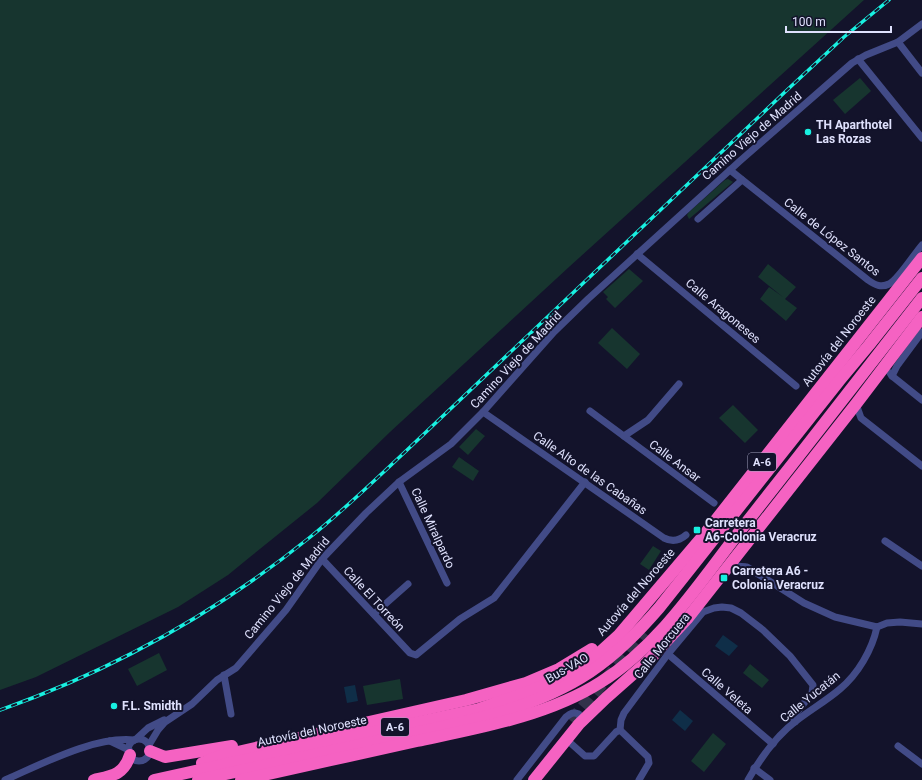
<svg xmlns="http://www.w3.org/2000/svg" width="922" height="780" font-family="Roboto,sans-serif">
  <style>
    .green { fill: #17352f }
    .water { fill: #0f2e48 }
    .lines { fill: none; stroke-linecap: round; stroke-linejoin: round }
    .highway-tunnel { stroke: #32324a; stroke-width: 12; stroke-dasharray: 12 6; stroke-linecap: butt }
    .street { stroke: #424b87; stroke-width: 7 }
    .highway { stroke: #f562c2; stroke-width: 12 }
    .rail-casing { stroke: #18f0e1; stroke-width: 3.5 }
    .rail { stroke: #13132b; stroke-width: 2; stroke-dasharray: 6; stroke-linecap: butt }
    .poi-dot { fill: #18f0e1; stroke: #13132b; stroke-width: 1.5 }
    .labels { text-anchor: middle; dominant-baseline: central; stroke-width: 4; stroke-linejoin: round; paint-order: stroke }
    .shield { fill: #13132b; stroke: #a2a3be; stroke-width: 1 }
    .shield-label { font-size: 11px; font-weight: bold; fill: #dfe1fd }
    .poi-label { font-size: 12px; font-weight: bold; fill: #dfe1fd; stroke: #13132b; text-anchor: start }
    .street-label { font-size: 12px; fill: #dfe1fd; stroke: #13132b }
  </style>
  <rect width="100%" height="100%" fill="#13132b"/>
  <g class="green">
    <path d="M0 0H864L569 267 390 432 317 503 250 557 228 575 178 607 36 677 0 690Z"/>
    <path d="M860 78 871 91 845 114 833 100Z"/>
    <path d="M728 179 733 182 689 219 687 215 689 212 725 180Z"/>
    <path d="M768 264 796 287 785 299 797 308 786 321 760 299 769 287 783 297 758 277Z"/>
    <path d="M629 269 643 281 615 308 606 299 608 297 603 292Z"/>
    <path d="M612 328 640 354 627 369 598 343Z"/>
    <path d="M733 405 758 430 745 443 719 418Z"/>
    <path d="M476 429 485 436 468 455 459 447Z"/>
    <path d="M459 457 479 471 473 481 452 467Z"/>
    <path d="M653 546 661 551 649 570 640 564Z"/>
    <path d="M159 653 167 670 137 686 128 669Z"/>
    <path d="M750 664 769 680 762 688 743 673Z"/>
    <path d="M400 679 403 699 367 705 363 686Z"/>
    <path d="M713 733 726 744 704 772 691 761Z"/>
  </g>
  <g class="water">
    <path d="M723 635 738 646 729 656 715 646Z"/>
    <path d="M355 685 358 701 347 703 344 687Z"/>
    <path d="M680 710 693 721 685 731 672 720Z"/>
  </g>
  <g class="lines">
    <path class="highway-tunnel" d="M571 721 645 633"/>
    <g class="street">
      <path d="M898 42 922 73"/>
      <path d="M858 59 922 138"/>
      <path d="M730 170 868 280C875 285 881 288 889 284 897 281 915 253 922 245"/>
      <path d="M698 219 742 180"/>
      <path d="M637 254 796 386"/>
      <path d="M890 373 892 376 922 400"/>
      <path d="M892 376 897 366 922 332"/>
      <path d="M856 404 861 418 922 466"/>
      <path d="M590 411 714 503"/>
      <path d="M483 412 664 538C672 542 679 541 686 535"/>
      <path d="M624 436 648 420 679 384"/>
      <path d="M399 482 447 583"/>
      <path d="M885 541 922 566"/>
      <path d="M322 559 410 653 416 655 460 619 494 598 585 482"/>
      <path d="M729 570C735 565 739 566 747 567L804 603 835 617 877 627 887 623 900 622 922 624"/>
      <path d="M374 614 408 584"/>
      <path d="M668 654 773 744"/>
      <path d="M224 675 231 714"/>
      <path d="M620 730 648 757 649 763 639 780"/>
      <path d="M566 739 585 756H594L616 732 620 730 621 720 624 713 668 654 703 612 714 608 722 607 731 608 741 613 763 630 790 656 813 685 812 693 793 717 795 722"/>
      <circle cx="139" cy="750" r="11"/>
      <path d="M135 740 148 728 164 720"/>
      <path d="M110 741 129 750"/>
      <path d="M149 745 158 730 165 722 192 704 217 680 236 668 286 610 322 559 366 513 399 482 451 444 483 412 554 332 588 299 741 160 852 63 866 55 898 42 922 24"/>
      <path d="M898 746 922 764"/>
      <path d="M754 768 770 780"/>
      <path d="M5 780C42 764 94 736 134 740"/>
      <path d="M517 780 566 717C571 713 573 712 579 714L580 718 579 723"/>
      <path d="M748 780C760 759 776 736 796 721 810 710 826 701 840 689 858 674 872 650 877 627"/>
    </g>
    <g class="highway">
      <path d="M150 751 165 757 232 746"/>
      <path d="M202 763 220 756 466 700 526 683 559 669 592 649"/>
      <path d="M94 780C111 776 124 775 130 755"/>
      <path d="M154 780 479 709 526 693 562 677 597 655 619 635 704 535 922 258"/>
      <path d="M198 780C259 767 321 753 382 740 453 724 528 713 590 672 617 654 638 632 659 608L839 381 869 345 922 278"/>
      <path d="M241 780C300 767 358 754 417 741 478 728 548 716 601 682 660 645 700 582 743 527 803 451 862 375 922 298"/>
      <path d="M534 780 579 724 606 698 649 660 687 619 856 404 922 317"/>
    </g>
    <g class="rail-casing">
      <path id="rail" d="M0 710C111 671 217 612 309 538 343 511 374 481 406 451L786 91 844 37 889 0"/>
    </g>
    <use href="#rail" class="rail"/>
  </g>
  <g class="poi-dot">
    <circle cx="808" cy="132" r="4"/>
    <rect x="693" y="526" width="8" height="8" rx="2"/>
    <rect x="720" y="574" width="8" height="8" rx="2"/>
    <circle cx="114" cy="706" r="4"/>
  </g>
  <g class="labels">
    <g class="shield">
      <rect x="748" y="453" width="28" height="18" rx="3"/>
      <rect x="381" y="718" width="28" height="18" rx="3"/>
    </g>
    <g class="shield-label">
      <text x="762" y="462">A-6</text>
      <text x="395" y="727">A-6</text>
    </g>
    <g class="poi-label">
      <text x="816" y="125">TH Aparthotel<tspan x="816" dy="14">Las Rozas</tspan></text>
      <text x="705" y="523">Carretera<tspan x="705" dy="14">A6-Colonia Veracruz</tspan></text>
      <text x="732" y="571">Carretera A6 -<tspan x="732" dy="14">Colonia Veracruz</tspan></text>
      <text x="122" y="706">F.L. Smidth</text>
    </g>
    <g class="street-label">
      <text transform="translate(752 136) rotate(-41)">Camino Viejo de Madrid</text>
      <text transform="translate(832 237) rotate(38)">Calle de López Santos</text>
      <text transform="translate(723 311) rotate(40)">Calle Aragoneses</text>
      <text transform="translate(839 341) rotate(-52)">Autovía del Noroeste</text>
      <text transform="translate(516 360) rotate(-47)">Camino Viejo de Madrid</text>
      <text transform="translate(675 461) rotate(37)">Calle Ansar</text>
      <text transform="translate(590 473) rotate(35)">Calle Alto de las Cabañas</text>
      <text transform="translate(433 528) rotate(65)">Calle Miralpardo</text>
      <text transform="translate(287 588) rotate(-51)">Camino Viejo de Madrid</text>
      <text transform="translate(636 592) rotate(-49)">Autovía del Noroeste</text>
      <text transform="translate(374 599) rotate(47)">Calle El Torreón</text>
      <text transform="translate(662 646) rotate(-51)">Calle Morcuera</text>
      <text transform="translate(567 668) rotate(-30)">Bus-VAO</text>
      <text transform="translate(727 691) rotate(41)">Calle Veleta</text>
      <text transform="translate(810 697) rotate(-39)">Calle Yucatán</text>
      <text transform="translate(312 731) rotate(-12)">Autovía del Noroeste</text>
    </g>
  </g>
  <path d="M786 26v6h105v-6" fill="none" stroke="#dfe1fd" stroke-width="2"/>
  <text x="792" y="26" font-size="12" fill="#dfe1fd" stroke="#13132b" stroke-width="3" paint-order="stroke">100 m</text>
</svg>
